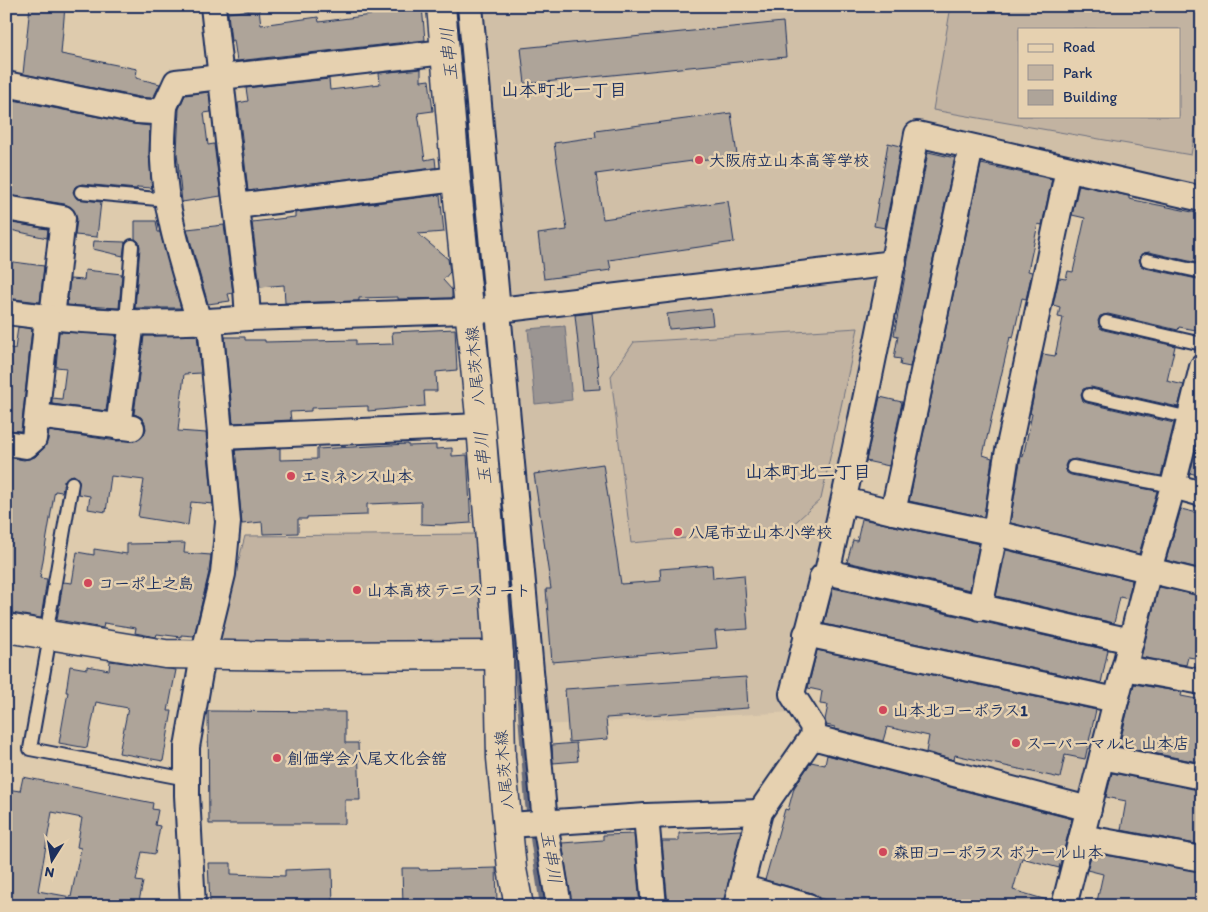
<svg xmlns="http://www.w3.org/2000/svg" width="1208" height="912" font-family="Itim,'Klee One',sans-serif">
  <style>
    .built { fill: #d0bfa7; fill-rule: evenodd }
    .green { fill: #c2b3a1; stroke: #6e7180; fill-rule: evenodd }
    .water { fill: #9b9592; stroke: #686c7d }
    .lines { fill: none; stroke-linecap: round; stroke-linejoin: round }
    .stream { stroke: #686c7d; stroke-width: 6 }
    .building { fill: #aea499; stroke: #1b2f5e; fill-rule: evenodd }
    .lane-casing { stroke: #1b2f5e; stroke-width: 16 }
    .street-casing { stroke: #1b2f5e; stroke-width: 28 }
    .secondary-casing { stroke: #1b2f5e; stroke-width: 31 }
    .primary-casing { stroke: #1b2f5e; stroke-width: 31 }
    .lane { stroke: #e6d1b0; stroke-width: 12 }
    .street { stroke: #e6d1b0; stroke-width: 24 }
    .secondary { stroke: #e6d1b0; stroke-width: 28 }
    .primary { stroke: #e6d1b0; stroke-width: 28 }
    .poi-dot { fill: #d1495b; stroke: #e6d1b0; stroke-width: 2 }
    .labels { text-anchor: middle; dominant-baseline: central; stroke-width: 5; stroke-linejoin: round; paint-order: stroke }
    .poi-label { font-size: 16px; font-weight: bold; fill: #1b2f5e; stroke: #e6d1b0; text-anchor: start }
    .street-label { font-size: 16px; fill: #1b2f5e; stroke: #e6d1b0 }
    .water-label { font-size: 18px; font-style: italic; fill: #354368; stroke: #e6d1b0 }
    .neighbourhood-label { font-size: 18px; font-weight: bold; fill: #1b2f5e; stroke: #e6d1b0 }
  </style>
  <rect width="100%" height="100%" fill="#decbad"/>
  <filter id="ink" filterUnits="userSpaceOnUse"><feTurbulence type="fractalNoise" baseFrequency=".02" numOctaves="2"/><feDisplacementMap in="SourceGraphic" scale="10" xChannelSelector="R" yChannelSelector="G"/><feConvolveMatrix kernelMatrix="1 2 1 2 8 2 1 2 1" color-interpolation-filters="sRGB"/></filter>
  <g filter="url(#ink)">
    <g class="built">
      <path d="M477 6H1202V195L912 126 886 260 515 303 508 297ZM1019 29H1179V116H1019Z"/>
      <path d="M888 273 794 712 542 725 510 322 512 317Z"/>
      <path d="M974 702 1101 732 1086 791 1076 797 958 767Z"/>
    </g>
    <g class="green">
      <path d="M951 6H1202V93L1191 155 933 110ZM1019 29H1179V116H1019Z"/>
      <path d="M858 328 821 499 788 529 631 543 611 376 634 342Z"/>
      <path d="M478 534 489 645 217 644 245 536Z"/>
    </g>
    <path class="water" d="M565 326 572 400 535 404 528 329Z"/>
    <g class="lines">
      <g class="stream">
        <path d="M468 117 485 317 494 398"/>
        <path d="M506 523 528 804 543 906"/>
      </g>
    </g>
    <g class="building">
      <path d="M30 6H65L61 54 137 69 136 78 160 84 154 96 151 98 139 97 23 74Z"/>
      <path d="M370 6H422L425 40 237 61 234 40 231 41 228 13 259 9 261 25 318 17 319 22 371 15Z"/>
      <path d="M783 22 786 57 525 84 521 48Z"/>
      <path d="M421 69V81L429 80 433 111 418 113 425 160 435 158 436 168 248 191 238 103 248 101 246 88 329 79 330 90 380 84 379 73Z"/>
      <path d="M209 92 211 112 204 113 208 145 214 144 221 196 182 202 177 153 179 109 185 95Z"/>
      <path d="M8 99 134 124 150 126 149 154 152 188 137 187V189L82 184 75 187 73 192 77 199 101 202 97 237 75 235 77 219 75 212 71 207 65 204 6 195V110Z"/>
      <path d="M731 113 737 155 596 174 603 219 728 201 734 242 609 260 611 270 544 279 538 234 567 230 554 143 596 137 595 131Z"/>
      <path d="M888 143 901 146 885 228 874 226Z"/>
      <path d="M928 152 955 158 910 367 900 365 901 359 894 358 898 336 894 335Z"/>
      <path d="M981 164 1052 179 1042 225 1038 224 1028 271 1032 272 1026 299 1022 298 1013 338 1010 337 983 455 992 458 984 517 909 501Z"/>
      <path d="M1079 185 1129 196V199L1202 214V264L1149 252 1141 254 1139 259 1141 266 1145 268 1202 280V331L1179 327 1178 330 1108 314 1100 316 1098 321 1100 328 1104 330 1175 346 1167 381 1184 385 1178 407 1091 387 1083 389 1081 394 1083 401 1087 403 1174 423 1161 476 1075 459 1067 461 1065 466 1067 473 1071 475 1157 491 1139 554 1010 523 1020 462 1021 456 1023 457 1032 414 1030 413 1043 354 1055 356 1063 318 1058 317 1060 307 1053 305 1059 278 1066 279 1068 271 1073 272 1085 218 1072 215Z"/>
      <path d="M440 195 444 232 418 234 448 259 450 272 443 280 452 290V298L398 299V297L359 298V301L285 303 284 285 260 287 252 222 295 217V213Z"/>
      <path d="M135 221H156L158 232H160L181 308H135L140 247 139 242 135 239Z"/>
      <path d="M6 222 48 229 47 238 6 229Z"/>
      <path d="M224 225 233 293 228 294 230 301 208 304 187 229Z"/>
      <path d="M94 241 125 242 123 256 93 249Z"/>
      <path d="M6 261 44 266 40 302 6 298Z"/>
      <path d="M85 270 122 274 119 308 67 305 70 279 84 280Z"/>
      <path d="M711 309 713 325 669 329 667 314Z"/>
      <path d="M592 313 600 389 583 390 575 315Z"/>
      <path d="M18 327 32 329 21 431 6 430V347L15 349Z"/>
      <path d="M455 329 457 370 436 372 437 391H424L425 406 368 411V406L311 408V411L290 412 291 420 233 423 225 337H245V340H265V342L356 340V345L393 344 392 332Z"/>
      <path d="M59 332 116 335 106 411 52 404V398L62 399 66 368 56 367Z"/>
      <path d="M197 335 201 373 184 374 178 431 206 433 213 504 191 502 188 525 138 517 144 480 111 476 106 512 88 509 90 496 78 494 79 480 74 475 69 476 64 481 62 492 55 491 54 495 40 578 47 579 41 618 6 612V457L24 460 35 457 43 449 48 440 49 431 117 441 138 440 143 436 146 429 145 423 141 417 134 414 144 336Z"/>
      <path d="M880 397 902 402 889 466 866 461Z"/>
      <path d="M1202 426V476L1190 473Z"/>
      <path d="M408 444V446L436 445V449L452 448V456L467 455 471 523 441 525 421 524V502L367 504V515L307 517V519H298V533L263 534 262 522 242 524 235 450 280 448V460L317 459V449Z"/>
      <path d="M603 464 621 584 661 581 660 569 712 565 713 578 744 575 748 629 715 631 717 648 552 662 546 589H551L534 474Z"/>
      <path d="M1181 509 1202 514V569L1166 560Z"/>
      <path d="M862 519 979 544 970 590 847 562 853 540 857 541Z"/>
      <path d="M185 543 184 553 211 555 209 572 194 636 181 635V637L157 634 156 637 135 633 136 628 104 623 103 628 57 620 63 582 72 583 77 552 94 555V549L127 554V544Z"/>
      <path d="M1006 550 1132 580 1128 599 1120 597 1114 623 996 596Z"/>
      <path d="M1159 587 1202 596V659L1188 657 1186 665 1141 657Z"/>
      <path d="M833 588 1108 650 1101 683 824 624Z"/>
      <path d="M817 650 1096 710 1085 759 1065 755 1060 778 955 755 954 760 926 752 929 736 887 727 883 741 835 729V727L826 725 825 720 828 705 820 704 822 691 808 688Z"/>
      <path d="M110 661 176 670 168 711H172L163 761 119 753 128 708 96 702 87 748 59 743 68 692H66L70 666 87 669V666L109 670Z"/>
      <path d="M746 677 748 708 606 718 608 739 569 742 565 689Z"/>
      <path d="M1134 684 1182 692 1181 696 1202 700V763L1119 746Z"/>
      <path d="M208 711 345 712V743H358L360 800H345V824H209Z"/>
      <path d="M576 743 578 761 553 763 552 745Z"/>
      <path d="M827 755 1072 819 1059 868 1022 858 1013 890 1050 901V906H846L819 898 812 893 765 880 785 809 788 810 794 788 811 762 825 765Z"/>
      <path d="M1112 773 1202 790V845L1121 830 1126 801 1106 797Z"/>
      <path d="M23 777 153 803 152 809 158 810 155 825 160 826 155 854 142 852 136 881 143 882 138 906H6V789L20 791ZM52 812 82 818 77 847 81 848 71 897 38 891Z"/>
      <path d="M741 830 723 906H668L662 841H679V833Z"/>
      <path d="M634 834 640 906H572L562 843 603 840V835Z"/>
      <path d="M1092 853 1202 872V894L1198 893 1195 906H1096L1103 874 1087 870Z"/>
      <path d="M208 863H231V874L285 876V870L332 868 333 906 210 903Z"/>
      <path d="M402 868H419L420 870 496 868 497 902H467V900L420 901V906H403Z"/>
    </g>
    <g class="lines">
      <g class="lane-casing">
        <g id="lane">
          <path d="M81 192 168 200"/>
          <path d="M1147 260 1202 272"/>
          <path d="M126 321 132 246"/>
          <path d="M1106 322 1202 344"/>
          <path d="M1089 395 1190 418"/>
          <path d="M1073 467 1173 486"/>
          <path d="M46 635 72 483"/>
          <path d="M50 636 30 749 187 779"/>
        </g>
      </g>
      <g class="street-casing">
        <g id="street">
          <path d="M213 6 228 142 246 288 248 318"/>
          <path d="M470 6 545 823 559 906"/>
          <path d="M6 84 137 111 154 112 165 106 176 82 445 52"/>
          <path d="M165 106C164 124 162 142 163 160 165 215 184 269 199 322"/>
          <path d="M236 206 456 179"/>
          <path d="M6 208 63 218 52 318"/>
          <path d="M6 312C86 323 168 326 248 318L499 310 894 263"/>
          <path d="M37 416 132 428"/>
          <path d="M118 427 132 322"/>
          <path d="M220 437 481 426"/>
          <path d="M6 443 26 446 34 439 47 317"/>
          <path d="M1173 486 1202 494"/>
          <path d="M844 500 893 512 995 533 1202 583"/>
          <path d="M893 512 971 147"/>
          <path d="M827 572 1131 641"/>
          <path d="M980 608 995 533 1006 460 1068 169"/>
          <path d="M806 634 1116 700"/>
          <path d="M1124 668 1202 682"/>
          <path d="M812 737 1089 809"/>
          <path d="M1102 757 1202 777"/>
          <path d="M646 816 654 906"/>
          <path d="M509 825 646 816 760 812"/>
          <path d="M1082 837 1202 859"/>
          <path d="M741 887 808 906"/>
          <path d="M193 906 187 795V747L203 656 223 574 228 522 210 322"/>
          <path d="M736 906 760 812 812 737 813 727 792 694 822 577 827 572C861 427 890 281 917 134L1202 199"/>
          <path d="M1064 906 1149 570 1173 486 1202 367"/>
        </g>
      </g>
      <g class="secondary-casing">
        <path id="secondary" d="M6 628 165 654 301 656 499 655"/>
      </g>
      <g class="primary-casing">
        <path id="primary" d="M441 6 456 179 481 426 499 655 501 758 512 869 519 906"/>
      </g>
      <use href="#lane" class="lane"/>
      <use href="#street" class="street"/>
      <use href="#secondary" class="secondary"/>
      <use href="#primary" class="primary"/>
    </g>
  </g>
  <g class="poi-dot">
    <circle cx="699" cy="160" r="5"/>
    <circle cx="291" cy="476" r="5"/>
    <circle cx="678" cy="532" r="5"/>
    <circle cx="88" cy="583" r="5"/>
    <circle cx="357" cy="590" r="5"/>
    <circle cx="883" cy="710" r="5"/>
    <circle cx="1016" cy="743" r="5"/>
    <circle cx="277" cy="758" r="5"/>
    <circle cx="883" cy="852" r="5"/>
  </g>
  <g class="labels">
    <g class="poi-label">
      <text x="709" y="160">大阪府立山本高等学校</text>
      <text x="301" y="476">エミネンス山本</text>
      <text x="688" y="532">八尾市立山本小学校</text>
      <text x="98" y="583">コーポ上之島</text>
      <text x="367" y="590">山本高校 テニスコート</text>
      <text x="893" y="710">山本北コーポラス1</text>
      <text x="1026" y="743">スーパーマルヒ 山本店</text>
      <text x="287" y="758">創価学会八尾文化会舘</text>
      <text x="893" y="852">森田コーポラス ボナール山本</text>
    </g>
    <g class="street-label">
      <text transform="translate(475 366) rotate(-95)">八尾茨木線</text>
      <text transform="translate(504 770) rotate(-95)">八尾茨木線</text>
    </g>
    <g class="water-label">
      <text transform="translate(449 54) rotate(-95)">玉串川</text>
      <text transform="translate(483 458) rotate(-95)">玉串川</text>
      <text transform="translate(551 857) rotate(81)">玉串川</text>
    </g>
    <g class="neighbourhood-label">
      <text x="564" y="90">山本町北一丁目</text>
      <text x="808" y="472">山本町北二丁目</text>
    </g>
  </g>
  <rect width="1208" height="912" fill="none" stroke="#e6d1b0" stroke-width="25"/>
  <rect x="12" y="12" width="1183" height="887" fill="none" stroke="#1b2f5e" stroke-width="2" filter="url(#ink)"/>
  <rect x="1018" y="28" width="162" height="90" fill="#e6d1b0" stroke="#95908f"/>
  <rect x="1028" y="44" width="25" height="8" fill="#e6d1b0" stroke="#95908f"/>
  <text x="1063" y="52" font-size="15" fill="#1b2f5e">Road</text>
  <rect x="1028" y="65" width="25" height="15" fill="#c2b3a1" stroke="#95908f"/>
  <text x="1063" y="78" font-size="15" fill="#1b2f5e">Park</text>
  <rect x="1028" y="90" width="25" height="15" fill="#aea499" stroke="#95908f"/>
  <text x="1063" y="102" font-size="15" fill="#1b2f5e">Building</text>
  <g transform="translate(52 860) rotate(191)" stroke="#e6d1b0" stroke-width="4" paint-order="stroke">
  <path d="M0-4L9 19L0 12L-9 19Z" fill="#1b2f5e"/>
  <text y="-8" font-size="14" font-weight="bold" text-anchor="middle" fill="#1b2f5e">N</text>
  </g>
</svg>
